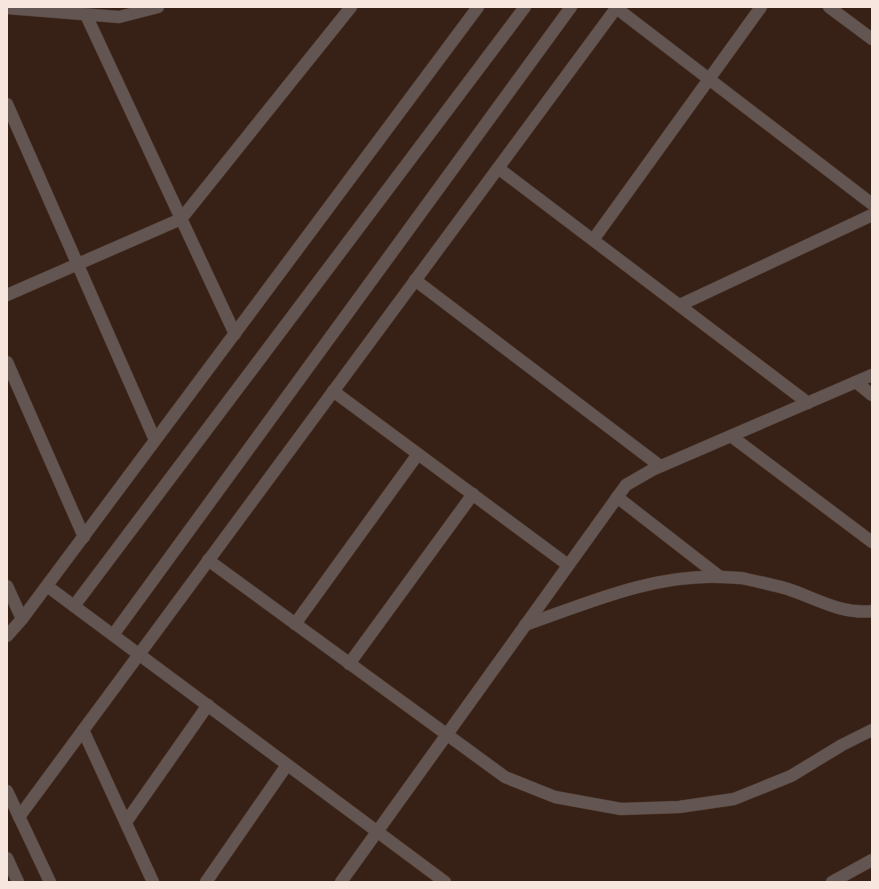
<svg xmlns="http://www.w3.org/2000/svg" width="879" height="889" font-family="Helvetica,sans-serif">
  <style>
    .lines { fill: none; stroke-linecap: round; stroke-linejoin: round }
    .minor-casing { stroke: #523c31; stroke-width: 13 }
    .minor { stroke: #625552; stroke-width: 12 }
  </style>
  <rect width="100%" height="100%" fill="#372015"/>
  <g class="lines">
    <g class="minor-casing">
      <g id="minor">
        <path d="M615 7 872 204"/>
        <path d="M829 7 872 39"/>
        <path d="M7 8 119 17 158 7"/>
        <path d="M86 15 235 334"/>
        <path d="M7 104 155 440"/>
        <path d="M498 168 808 403"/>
        <path d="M593 240 761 7"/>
        <path d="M415 280 660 466"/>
        <path d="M7 295 181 219 351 7"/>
        <path d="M680 305 872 215"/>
        <path d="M7 362 84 537"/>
        <path d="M856 382 872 395"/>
        <path d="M333 391 568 565"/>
        <path d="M731 436 872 542"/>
        <path d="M617 497 720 577"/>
        <path d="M208 560 505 777 555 797 621 809 679 807 734 799 791 776 842 745 872 730"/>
        <path d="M7 586 22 619"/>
        <path d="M47 586 445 882"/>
        <path d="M74 606 525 7"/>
        <path d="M295 624 418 454"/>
        <path d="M525 625C588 603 653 574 722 577 730 578 738 577 746 579 760 582 774 585 788 589 815 598 842 615 872 611"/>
        <path d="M113 635 571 7"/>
        <path d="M7 636 22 619 478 7"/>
        <path d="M349 664 473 494"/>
        <path d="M83 730 153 882"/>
        <path d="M7 791 50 882"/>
        <path d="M19 817 617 7"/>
        <path d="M126 822 208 705"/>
        <path d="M7 858 18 882"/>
        <path d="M206 882 287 765"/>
        <path d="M341 882 626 485 652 470 872 375"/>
        <path d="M832 882 872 860"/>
      </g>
    </g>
    <use href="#minor" class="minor"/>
  </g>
  <rect width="879" height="889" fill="none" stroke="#f6e6de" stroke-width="16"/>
</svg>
